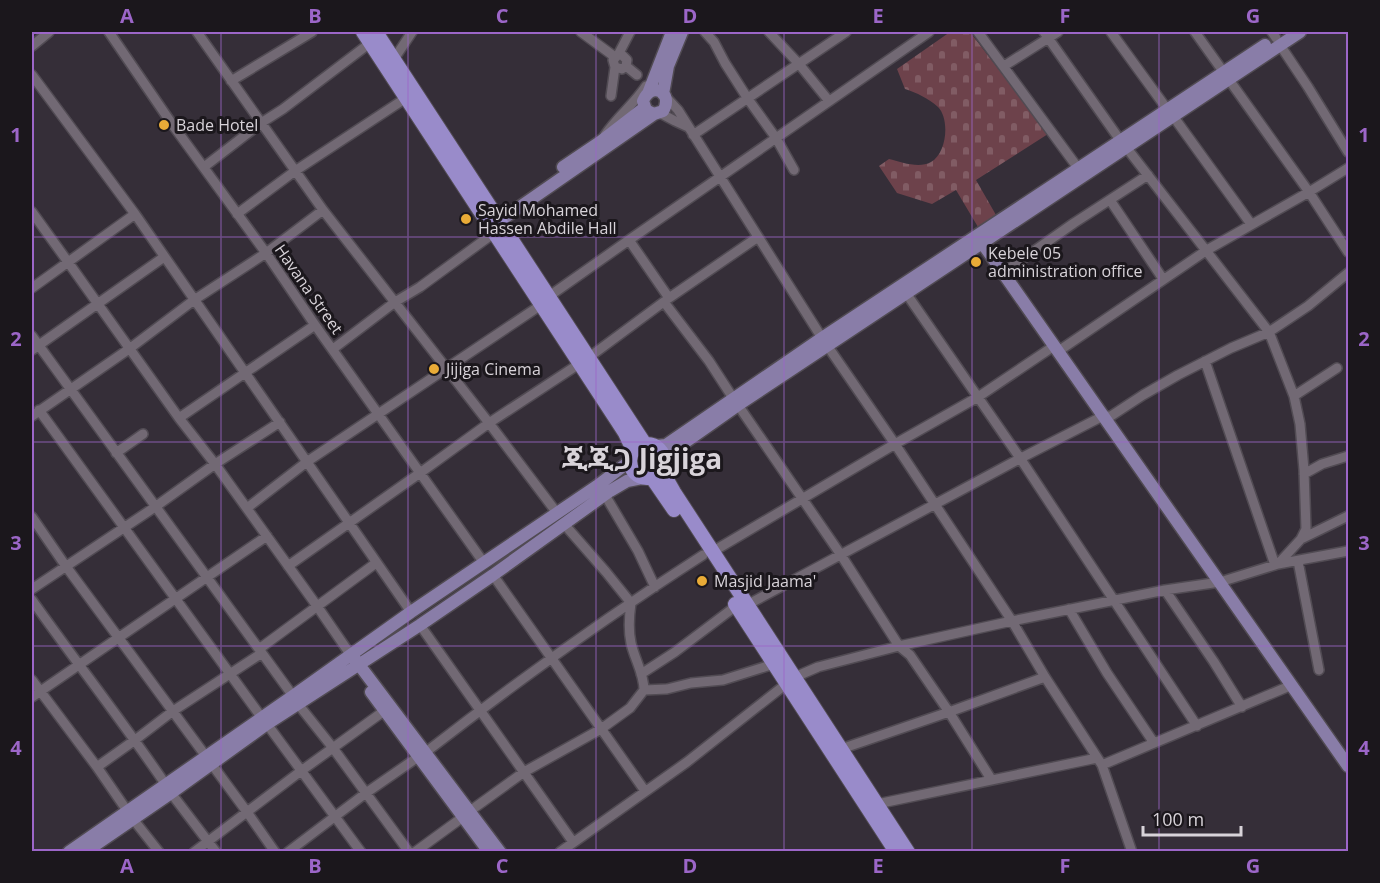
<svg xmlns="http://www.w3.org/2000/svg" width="1380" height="883" font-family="'Open Sans','Noto Sans Ethiopic',sans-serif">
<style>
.cemetery{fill:url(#cemetery-stones)}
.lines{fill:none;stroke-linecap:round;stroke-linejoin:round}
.minor-casing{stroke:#514b53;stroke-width:12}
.major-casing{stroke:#514b53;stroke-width:15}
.highway-casing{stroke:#514b53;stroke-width:16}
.minor{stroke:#726974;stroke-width:9}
.major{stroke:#897da8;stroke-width:12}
.highway{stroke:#998bca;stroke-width:14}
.grid{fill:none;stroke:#9c66c8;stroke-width:1.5;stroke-opacity:0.55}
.poi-dot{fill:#e9ab37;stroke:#1b171c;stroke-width:2}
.labels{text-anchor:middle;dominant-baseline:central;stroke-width:6;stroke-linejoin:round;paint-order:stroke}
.poi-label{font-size:16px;fill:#d8d3d9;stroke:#1b171c;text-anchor:start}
.street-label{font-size:16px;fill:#d8d3d9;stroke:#1b171c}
.town-label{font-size:28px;font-weight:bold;fill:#d8d3d9;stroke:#1b171c}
.neatline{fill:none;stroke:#9c66c8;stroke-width:2}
.grid-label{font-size:20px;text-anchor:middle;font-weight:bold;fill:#9c66c8}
</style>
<defs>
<pattern id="cemetery-stones" width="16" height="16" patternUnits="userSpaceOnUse" patternTransform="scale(1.5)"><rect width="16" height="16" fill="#6d424b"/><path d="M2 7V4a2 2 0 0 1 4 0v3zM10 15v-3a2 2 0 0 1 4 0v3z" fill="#815c64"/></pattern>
</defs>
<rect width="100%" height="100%" fill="#352e38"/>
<path class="cemetery" d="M950 32H970L1048 134 976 180 996 215 978 227 956 190 932 204 897 193 879 166 889 159C901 162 919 169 931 162 947 153 950 119 938 107 928 98 917 93 905 89L897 69Z"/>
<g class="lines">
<g class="minor-casing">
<path id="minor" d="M109 32 172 124 266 253 315 325 484 563
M197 32 323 210 489 423 557 513
M581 32 615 57
M705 32 714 42 725 63 748 99 776 138 794 170
M769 32 799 64 829 101
M978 32 1078 168
M1044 32 1120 140
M1111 32 1167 109
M1195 32 1309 192 1348 252
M1272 32 1276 38
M1280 45 1308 87 1348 152
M32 46 49 32
M618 55H622L627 60 626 66 622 69 615 67 613 60 618 55 630 32
M392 62 412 32
M626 66 637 75
M1004 66 1058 32
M32 75 135 214 411 612
M231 81 312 32
M611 96 615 67
M666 97 678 110 822 338 895 444 1012 621 1045 677 1102 765 1132 852
M660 113 675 121 688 127
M1173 116 1251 224
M605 135C617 117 634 104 646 86
M693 135 846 32
M1126 147 1269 332 1294 396 1300 424 1304 470 1306 529 1301 539 1278 564
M204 167 261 123 283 109 370 43
M1110 200 1163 279
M32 212 68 262 179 418 215 464 317 606 350 654
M237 214 295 171 406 98
M629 240 669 298
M1007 270 1074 223 1148 175
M32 288 135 214
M906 293 1020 458 1197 726
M548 297 629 240 929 32
M664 302 709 361 733 398
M32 336 293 696
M1063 348 1207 250 1309 192 1348 168
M333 349 395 302 420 287 494 233
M32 350 164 257
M588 358 669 298 758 237
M1205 361 1275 565
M1294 396 1337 368
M738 405 841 555 899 646 910 655 949 712 991 779
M39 410 262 718
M32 416 129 349 194 300 266 253 323 210
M179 418 315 325
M116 453 143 434
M1304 474 1322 464 1348 456
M605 495 638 551 655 587
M247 508 308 461 541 305
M32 517 65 565 247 812 275 852
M1301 539 1348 516
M712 552 895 444 978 397 1054 346
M1298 561 1319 670
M288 566 420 473 489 423 579 364
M493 575 645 791
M32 589 155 507 215 464 280 422
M1165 590 1214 662 1242 707
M32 600C76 662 123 722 166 785
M747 605 1023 457 1103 416H1111L1143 395 1178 375 1231 348 1269 332 1308 306 1348 273
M1069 609 1107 673 1154 743
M420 625 573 842
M259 649 376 563
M641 674 675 652 736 606
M32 680 97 767 128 812
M644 690 667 689 691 683 723 680 774 664
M32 697 267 536
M298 704 333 748 409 852
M267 724 361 852
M841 749 949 712 1045 677
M426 752C515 683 608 616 703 555
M1102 765 1292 685
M97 767 135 740 173 711 262 653
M171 793 216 852
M877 804 1097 758
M470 811 524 772 601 729 630 708 644 690C644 673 634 658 631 643 628 629 629 617 631 603L606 572 564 524
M133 819 159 852
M194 852 301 771 384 711
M288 852 366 793 418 757
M415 852 463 817
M560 852 687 762 795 677 818 667 899 646 1012 621 1165 590 1220 582 1278 564 1348 551"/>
</g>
<g class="major-casing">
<path id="major" d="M649 91 672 32
M663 94 668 66 682 32
M563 167 600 142 644 108
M491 227 654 114 663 111C674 93 652 80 643 101L646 110 654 114
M978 237 1348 766
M656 446 666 445 822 338 1265 45
M664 463 671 452 738 405 1300 32
M354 658 500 852
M371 692 489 852
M69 852 293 696 411 612 597 486 630 461
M85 852 171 793 267 724 420 625 493 575 610 491 627 481 642 478"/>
</g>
<g class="highway-casing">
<path id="highway" d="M363 32 625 433 633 450
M376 32 645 444
M630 461a17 17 0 1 1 34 0a17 17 0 1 1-34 0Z
M662 471 674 492 908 852
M652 478 674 510
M735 604 896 852"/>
</g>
<use href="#minor" class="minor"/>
<use href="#major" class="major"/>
<use href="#highway" class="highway"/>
</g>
<path class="grid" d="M221 32V852M408 32V852M596 32V852M784 32V852M972 32V852M1159 32V852M32 237H1348M32 442H1348M32 646H1348"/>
<g class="poi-dot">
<circle cx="164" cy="125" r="6"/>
<circle cx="466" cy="219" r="6"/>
<circle cx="976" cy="262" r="6"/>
<circle cx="434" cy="369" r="6"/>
<circle cx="702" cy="581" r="6"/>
</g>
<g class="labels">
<g class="poi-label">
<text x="176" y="125">Bade Hotel</text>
<text x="478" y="210">Sayid Mohamed<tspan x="478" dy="18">Hassen Abdile Hall</tspan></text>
<text x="988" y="253">Kebele 05<tspan x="988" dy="18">administration office</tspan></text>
<text x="446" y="369">Jijiga Cinema</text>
<text x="714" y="581">Masjid Jaama'</text>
</g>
<g class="street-label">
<text transform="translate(309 289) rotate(55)">Havana Street</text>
</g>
<g class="town-label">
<text x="642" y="458">ጂጂጋ Jigjiga</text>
</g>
</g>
<rect width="1380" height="883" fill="none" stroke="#1b171c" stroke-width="66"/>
<path d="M1143 826v9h98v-9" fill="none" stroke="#d8d3d9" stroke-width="3"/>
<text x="1152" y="826" font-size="18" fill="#d8d3d9" stroke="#1b171c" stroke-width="4.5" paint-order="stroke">100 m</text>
<rect x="33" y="33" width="1314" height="817" class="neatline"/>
<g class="grid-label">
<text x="127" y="23">A</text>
<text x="315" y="23">B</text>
<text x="502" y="23">C</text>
<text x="690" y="23">D</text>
<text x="878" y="23">E</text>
<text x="1065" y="23">F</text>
<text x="1253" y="23">G</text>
<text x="16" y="142">1</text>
<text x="1364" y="142">1</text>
<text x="16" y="346">2</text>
<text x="1364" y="346">2</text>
<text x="16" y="550">3</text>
<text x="1364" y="550">3</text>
<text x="16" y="755">4</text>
<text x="1364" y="755">4</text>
<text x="127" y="873">A</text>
<text x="315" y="873">B</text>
<text x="502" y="873">C</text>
<text x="690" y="873">D</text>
<text x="878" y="873">E</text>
<text x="1065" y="873">F</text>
<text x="1253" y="873">G</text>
</g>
</svg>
